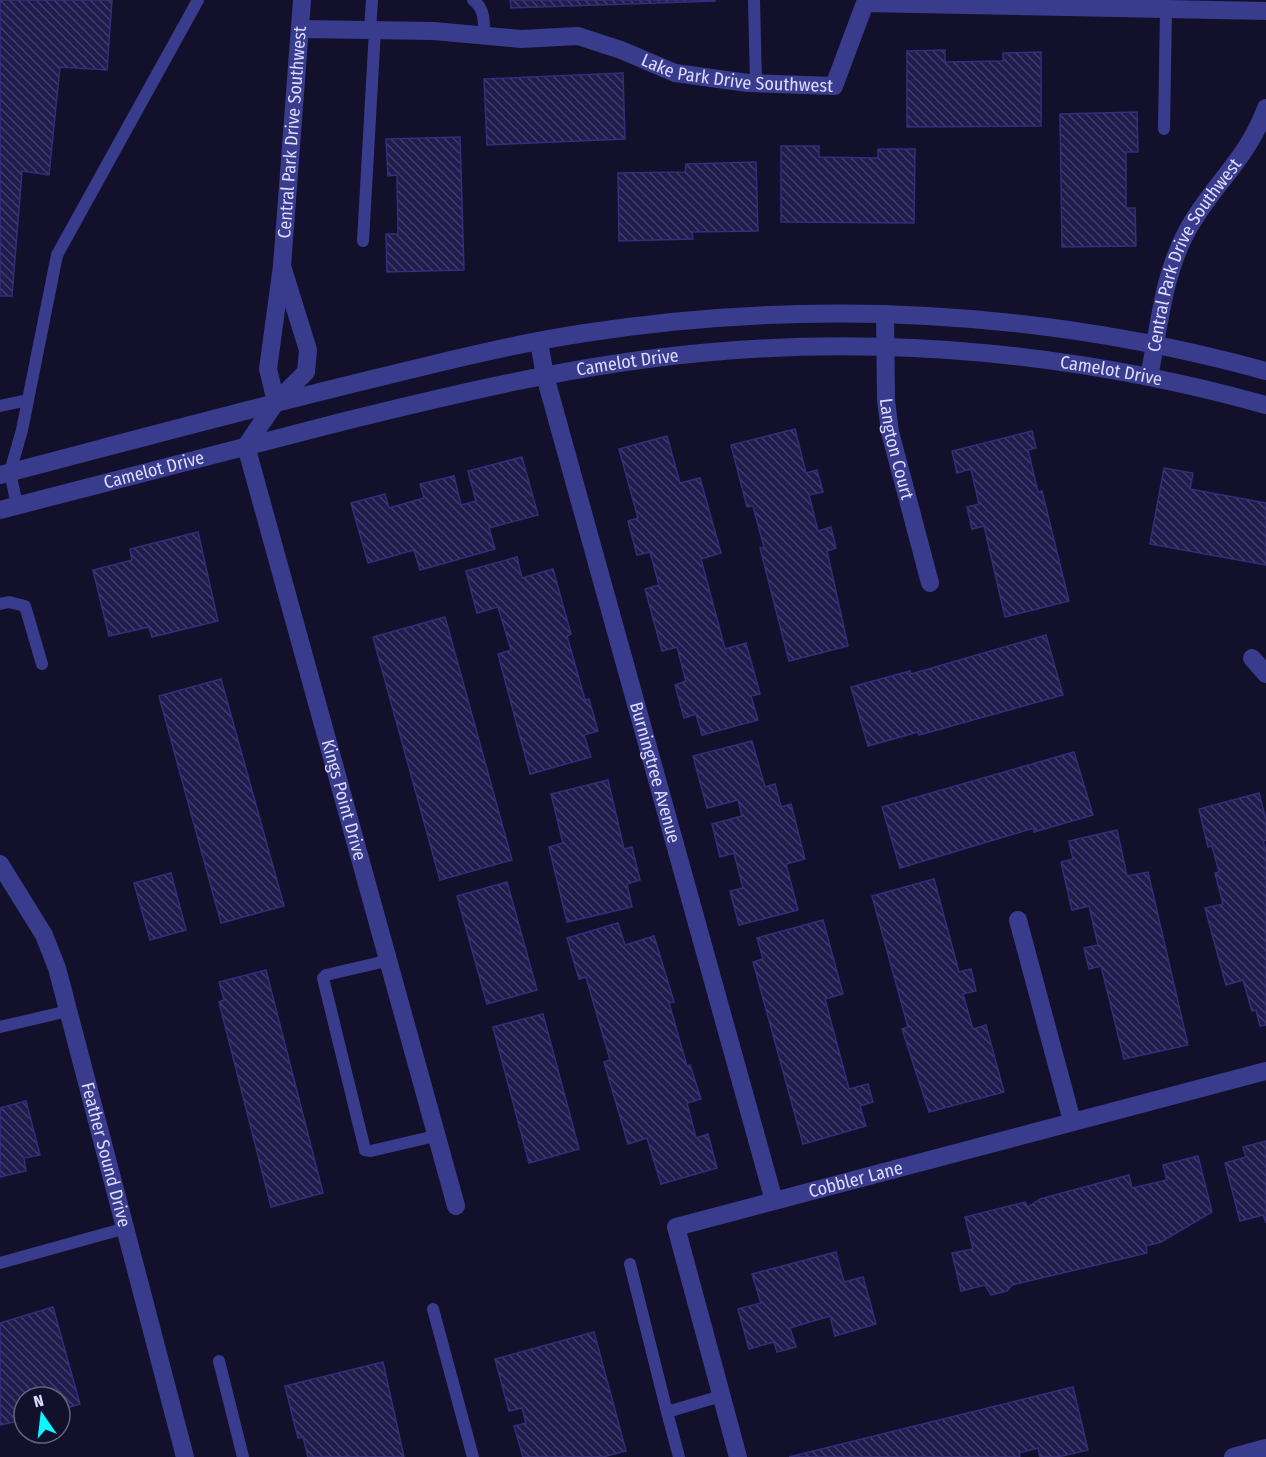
<svg xmlns="http://www.w3.org/2000/svg" width="1266" height="1457" font-family="'Fira Sans Condensed',sans-serif">
<style>
.building{fill:url(#building-back-hatch);stroke:#362c7b;stroke-width:1.5}
.lines{fill:none;stroke-linecap:round;stroke-linejoin:round}
.lane{stroke:#393c8d;stroke-width:12}
.street{stroke:#393c8d;stroke-width:18}
.labels{text-anchor:middle;dominant-baseline:central;stroke-width:6;stroke-linejoin:round;paint-order:stroke}
.street-label{font-size:18px;fill:#dddcff;stroke:#13102c}
</style>
<defs>
<pattern id="building-back-hatch" width="6" height="6" patternUnits="userSpaceOnUse" patternTransform="scale(1.5)"><rect width="6" height="6" fill="#221b4e"/><path d="M-1 5l2 2M0 0l6 6M5-1l2 2" fill="none" stroke="#423c69"/></pattern>
</defs>
<rect width="100%" height="100%" fill="#13102c"/>
<path class="building" d="M0 0H112L107 70 60 67 49 175 22 171 12 296H0Z
M510 0H715V1L511 8Z
M945 50V62L1003 61V53L1041 52V126L907 127V51Z
M623 73 625 139 487 145 484 79Z
M1137 112 1138 152H1126V208H1135L1136 246 1062 247 1060 114Z
M460 137 464 270 387 272 386 234H398L397 175 388 176 386 139Z
M781 146H819V157L878 158V149H915L914 223 781 222Z
M756 162 758 231 692 232 693 239 619 241 618 173 685 172 686 164Z
M795 429 806 473 817 470 823 492 809 495 818 531 831 527 836 548 827 551 848 646 789 661 760 548 764 547 753 506 747 507 731 445Z
M1032 431 1036 448 1028 450 1038 492 1042 491 1069 601 1005 617 984 526 972 529 967 507 979 504 971 469 957 473 952 451Z
M667 436 680 483 700 478 721 553 701 559 725 649 746 643 760 694 751 696 758 720 702 735 696 714 684 718 675 685 686 681 677 647 662 651 645 589 659 585 650 552 637 555 628 521 638 518 619 449Z
M522 457 538 515 489 528 495 549 420 570 414 550 368 563 351 503 385 494 389 508 424 498 420 484 454 476 461 505 476 501 468 471Z
M1164 468 1193 473 1190 489 1266 503V565L1150 544Z
M198 532 218 621 152 637 149 627 109 636 93 570 132 560 130 549Z
M517 557 522 578 553 569 571 634 567 636 585 700 589 699 598 731 584 735 591 757 530 774 498 654 511 650 498 607 477 613 466 571Z
M445 617 512 860 440 880 373 637Z
M1046 635 1063 695 919 735 918 732 868 746 851 687 910 671 911 674Z
M221 679 284 906 221 923 159 696Z
M752 741 765 787 775 784 781 807 791 804 805 859 786 864 798 910 739 925 730 891 743 888 734 853 720 857 712 824 742 816 738 800 707 808 693 756Z
M1074 752 1093 815 1034 832V828L900 868 882 807Z
M608 780 624 849 632 847 640 880 627 884 632 907 567 922 549 847 563 843 551 794Z
M1259 793 1266 820V840L1263 841 1266 851V1025L1260 1026 1256 1010 1252 1011 1243 980 1226 985 1205 908 1223 904 1215 873 1219 872 1212 846 1208 847 1199 809Z
M1117 830 1127 876 1148 872 1188 1045 1124 1059 1101 966 1089 969 1084 948 1098 945 1089 906 1072 910 1061 862 1073 859 1069 841Z
M171 873 186 930 150 940 134 883Z
M934 879 959 972 971 969 976 991 963 994 973 1029 986 1025 1004 1092 929 1112 902 1029 908 1027 872 896Z
M507 882 537 990 487 1004 457 896Z
M823 920 843 994 825 999 849 1089 868 1084 873 1102 860 1106 866 1126 803 1144 753 962 763 959 757 938Z
M618 923 625 945 654 936 674 1002 669 1003 687 1066 690 1065 701 1099 687 1103 696 1138 708 1134 717 1168 661 1184 647 1138 628 1144 604 1062 610 1060 586 977 579 979 567 938Z
M266 970 323 1193 271 1207 219 1002 224 1000 219 982Z
M543 1014 579 1149 529 1163 493 1027Z
M26 1101 40 1155 24 1158 26 1171 0 1177V1108Z
M1266 1141V1223L1263 1215 1240 1221 1225 1163 1246 1157 1243 1147Z
M1198 1156 1212 1212 1161 1242 1146 1246 1147 1253 1012 1285 1007 1291 991 1295 985 1285 961 1291 952 1253 973 1249 965 1217 1025 1202 1028 1207 1040 1199 1129 1175 1132 1188 1167 1180 1163 1165Z
M836 1252 844 1282 863 1277 876 1324 835 1336 830 1316 790 1328 796 1347 777 1352 774 1342 749 1349 738 1309 761 1303 752 1274Z
M53 1307 80 1404 60 1410V1397H24V1420L0 1425V1323Z
M594 1332 626 1451 603 1457H523L514 1426 526 1423 522 1408 509 1411 495 1359Z
M383 1362 404 1457H308L303 1437 298 1438 285 1386Z
M1073 1387 1088 1450 1058 1457H1040L1038 1448 1019 1453 1020 1457H789Z"/>
<g class="lines">
<path class="lane" d="M473 0C485 9 484 21 484 35
M754 0 756 83
M370 30 372 0
M1164 129 1166 9
M363 241 375 30
M0 406 28 400
M17 505 10 472 22 430 57 255 198 0
M0 604 9 602 25 606 42 664
M386 961 326 975 323 978 365 1150 371 1151 435 1136
M0 1027 68 1011
M0 1263 126 1228
M630 1264 667 1412 721 1396
M433 1309 473 1457
M219 1361 243 1457
M667 1412 679 1457"/>
<g class="street">
<path id="s1" d="M300 29 434 31 521 39 578 36 621 50 675 73 748 83 834 86 865 3 1266 11"/>
<path id="s2" d="M282 266 308 350 306 372 276 402 246 446 456 1206"/>
<path id="s3" d="M885 314 886 400 890 432 930 583"/>
<path id="s4" d="M539 342 545 376 774 1201"/>
<path id="s5" d="M1149 377C1159 328 1163 275 1187 231 1212 185 1247 160 1266 108"/>
<path id="s6" d="M276 402 268 369 282 266 302 0"/>
<path d="M0 475C130 441 259 406 389 375 454 359 519 343 585 333 812 298 1045 310 1266 371"/>
<path id="s7" d="M0 510C115 480 230 450 345 421 462 392 581 364 701 353 890 335 1083 354 1266 405"/>
<path d="M1252 658 1266 674"/>
<path id="s8" d="M0 864 44 935 57 968 185 1457"/>
<path d="M1018 920 1072 1121"/>
<path id="s9" d="M738 1457 676 1227 1266 1071"/>
<path d="M1233 1457 1266 1448"/>
</g>
</g>
<g class="labels">
<g class="street-label">
<text stroke="none"><textPath href="#s1" startOffset="444">Lake Park Drive Southwest</textPath></text>
<text stroke="none"><textPath href="#s6" startOffset="272">Central Park Drive Southwest</textPath></text>
<text stroke="none"><textPath href="#s5" startOffset="132">Central Park Drive Southwest</textPath></text>
<text stroke="none"><textPath href="#s7" startOffset="645">Camelot Drive</textPath></text>
<text stroke="none"><textPath href="#s7" startOffset="1131">Camelot Drive</textPath></text>
<text stroke="none"><textPath href="#s3" startOffset="136">Langton Court</textPath></text>
<text stroke="none"><textPath href="#s7" startOffset="159">Camelot Drive</textPath></text>
<text stroke="none"><textPath href="#s4" startOffset="446">Burningtree Avenue</textPath></text>
<text stroke="none"><textPath href="#s2" startOffset="573">Kings Point Drive</textPath></text>
<text stroke="none"><textPath href="#s8" startOffset="312">Feather Sound Drive</textPath></text>
<text stroke="none"><textPath href="#s9" startOffset="424">Cobbler Lane</textPath></text>
</g>
</g>
<g transform="translate(42 1415) rotate(346)"><circle r="28" fill="#13102c" stroke="#646280" stroke-width="1.5"/>
<path d="M0-4.5L10 22L0 15L-10 22Z" fill="#08f9ff"/>
<text y="-9" font-size="16" font-weight="bold" text-anchor="middle" fill="#dddcff">N</text>
</g>
</svg>
